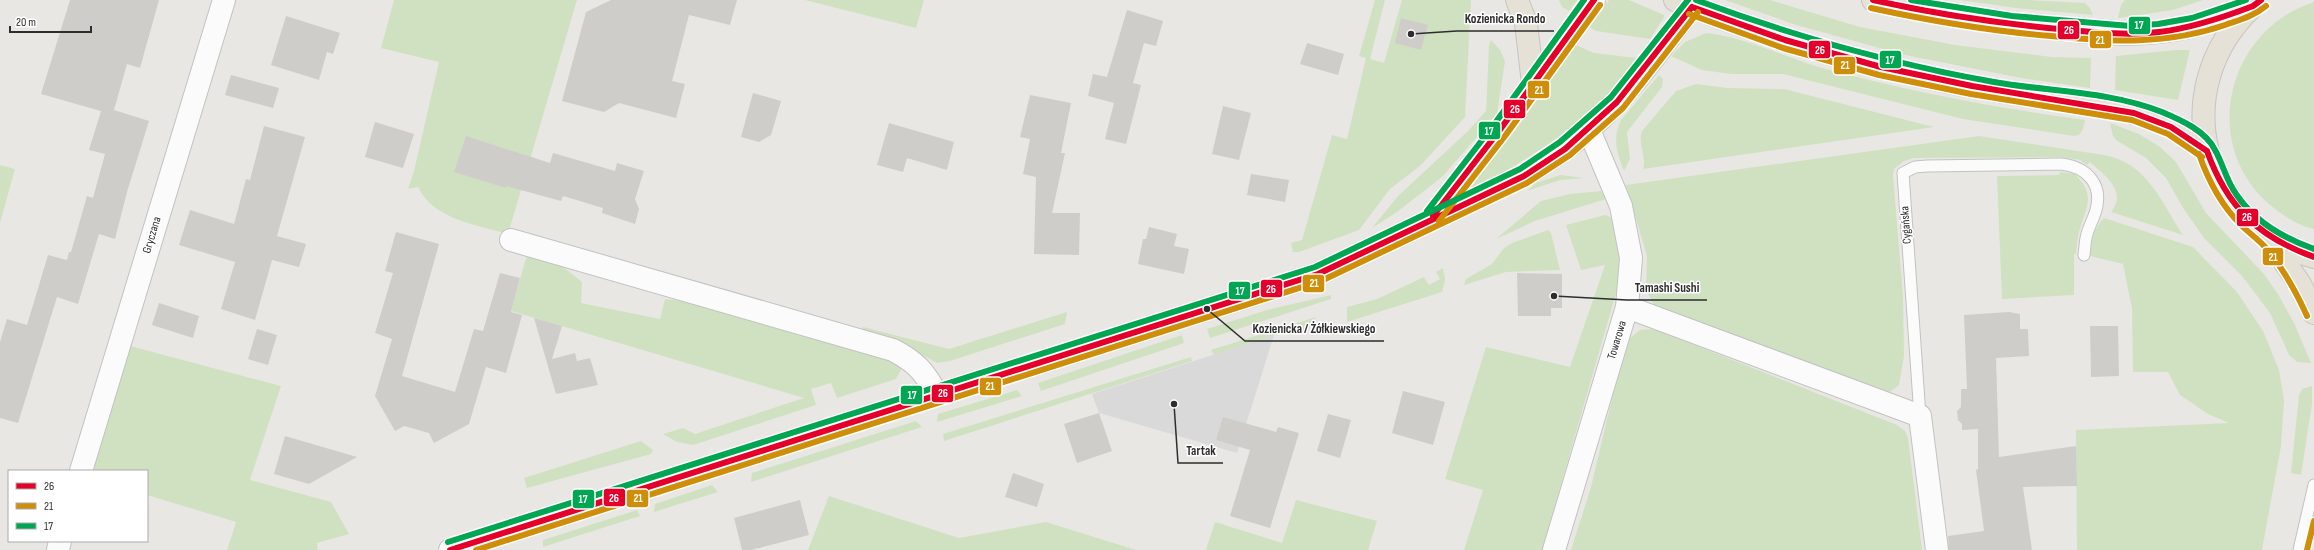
<svg xmlns="http://www.w3.org/2000/svg" width="2314" height="550" font-family="'Sofia Sans Condensed',sans-serif">
<style>
.industrial{fill:#dad9da}
.green{fill:#d0e1c1}
.building{fill:#cfcdca}
.lines{fill:none;stroke-linecap:round;stroke-linejoin:round}
.service-casing{stroke:#c2c2c2;stroke-width:13}
.minor-casing{stroke:#c2c2c2;stroke-width:24}
.secondary-casing{stroke:#c2c2c2;stroke-width:24}
.primary-casing{stroke:#c5c4c3;stroke-width:24}
.service{stroke:#fcfbfb;stroke-width:11}
.minor{stroke:#fcfbfb;stroke-width:22}
.secondary{stroke:#fcfbfb;stroke-width:22}
.primary{stroke:#e6e1d7;stroke-width:22}
.bus-1-casing{stroke:#fff;stroke-width:9}
.bus-2-casing{stroke:#fff;stroke-width:9}
.bus-3-casing{stroke:#fff;stroke-width:9}
.bus-1{stroke:#e4002b;stroke-width:6}
.bus-2{stroke:#cf8e09;stroke-width:6}
.bus-3{stroke:#00a651;stroke-width:6}
.labels{text-anchor:middle;dominant-baseline:central;stroke-width:3;stroke-linejoin:round;paint-order:stroke}
.street-label{font-size:12px;fill:#2d2d2d;stroke:#fff}
.leader{fill:none;stroke:#2d2d2d;stroke-width:1.5}
.callout-dot{fill:#2d2d2d;stroke:#fff;stroke-width:1.5}
.callout-label{font-size:13px;text-anchor:middle;font-weight:bold;fill:#2d2d2d;stroke:#fff;stroke-width:3;stroke-linejoin:round;paint-order:stroke}
.line-badge{stroke:#fff;stroke-width:1.5}
.badge-label{font-size:11px;text-anchor:middle;font-weight:bold;fill:#fff}
</style>
<rect width="100%" height="100%" fill="#e9e7e4"/>
<path class="industrial" d="M1274 335 1237 453 1099 413 1092 394Z"/>
<path class="green" d="M394 0H577L508 234C476 225 433 219 418 187L408 189 414 171 439 62 381 48Z
M805 0H924L916 28Z
M1375 0H1385L1370 59 1384 63 1402 0H1471L1465 117 1420 166 1390 189 1359 230 1299 252H1293L1291 243 1302 240 1332 135 1347 139 1366 58 1359 56Z
M1559 0H1577L1569 11 1562 7Z
M1609 0H1629L1664 15V17L1650 39 1596 31 1589 27Z
M1725 0H1770L1860 27 1955 45 2052 57 2091 58 2090 88 2021 78 1905 55 1796 25Z
M1960 0H2028L2085 3 2090 8 2093 15 2016 8Z
M2125 0H2203L2173 10 2118 18 2121 5Z
M2314 2V229C2298 226 2282 215 2269 204 2199 143 2227 30 2314 2Z
M1706 33C1742 36 1790 59 1826 69 1911 92 1997 108 2085 120L2083 129 2079 135 2074 136 1963 119 1783 74H1731L1702 70 1671 56 1685 42Z
M1491 40 1500 50 1505 61 1497 114 1442 177 1397 212 1372 228 1398 196 1468 131 1486 111 1489 45Z
M1576 45 1594 53 1637 58C1622 77 1606 98 1588 113 1543 153 1490 180 1439 209L1483 167 1514 132Z
M2176 50H2190L2178 100 2115 90 2116 56Z
M1659 75 1663 79 1662 87 1627 132 1630 159 1624 171C1617 153 1612 139 1621 120Z
M1696 84 1727 88 1784 89 1934 127 1643 169C1647 156 1637 144 1642 131L1676 91Z
M2110 123 2139 134 2160 147 2176 162 2206 213 2264 274 2278 294 2295 325 2311 363 2297 362 2289 355 2270 313 2242 276 2204 238 2183 208 2166 178 2146 158 2116 140 2113 136Z
M1979 136 2104 155C2148 163 2161 202 2183 235L2111 212C2128 191 2104 175 2090 162L2087 165 2080 160 2061 157 1914 158 1904 161 1894 169 1893 175 1903 296 1904 356 1899 385 1890 392 1663 312 1654 305 1646 290 1647 256 1626 185Z
M0 165 15 169 0 223Z
M2060 172 2075 174C2097 197 2086 206 2079 232 2077 239 2077 247 2076 254H2074V295L2002 299 1997 176 2059 175Z
M1560 175 1584 178 1560 180 1527 191 1536 183Z
M1601 191 1606 199 1535 221 1496 239 1541 201 1570 194Z
M1605 215C1628 220 1620 266 1619 283L1542 550H1464L1483 490 1445 479 1486 347 1570 367 1605 265 1581 270 1566 225Z
M2104 218 2193 247 2237 292 2263 331 2279 370 2284 400 2281 446 2262 550H2077L2076 430 2229 423 2208 414 2180 395 2168 372H2133L2132 309 2123 264 2090 256C2091 242 2093 229 2104 218Z
M1548 230 1551 233 1560 270 1506 272 1464 285 1466 279 1492 264 1504 248 1512 243Z
M527 255 562 266 582 282 581 303 660 319 665 299 691 302 900 360 902 368 896 379 837 398 831 383 811 389 816 405 693 445 677 442 663 434 683 428 695 434 804 398 511 311Z
M1443 268 1445 280 1442 292 1347 322V307L1377 299 1424 277 1429 285 1440 279 1436 272Z
M1331 295V299L1210 338 1207 329 1267 310Z
M1067 312 1065 324 950 361 937 363 910 348 862 330 863 327 949 349Z
M1316 317 1309 329 1274 335 1214 355 1211 350Z
M1650 329 1659 331 1897 425 1905 431 1908 438 1922 550H1571L1591 487 1615 386 1630 338 1640 330Z
M1182 335 1184 343 1041 391 1038 383Z
M130 346 281 386 250 480 331 502 349 534 317 543 318 550H227L236 522 147 495V471H90Z
M1191 357 1192 361 944 441 943 434Z
M2312 386V404L2301 475 2291 473 2299 395 2302 389Z
M1017 390 1022 396 937 422 938 414Z
M916 421 922 427 751 482 752 473Z
M641 441 653 450 651 454 527 488 524 478Z
M712 485 718 492 654 512 655 504Z
M829 496 959 538 1046 522 1136 550H808Z
M1296 500 1377 521 1368 550H1206L1215 522 1282 543Z
M637 510 640 516 543 547V540Z"/>
<path class="building" d="M70 0H159L140 68 127 64 114 110 149 121 127 192 115 239 99 234 78 304 57 297 18 423 0 418V342L7 319 27 325 48 255 67 260 69 252H71L87 196 93 198 105 154 89 150 101 111 41 94Z
M611 0H737L730 25 689 15 672 81 685 84 676 118 619 103 604 112 562 101 586 12Z
M1127 10 1163 21 1156 46 1144 43 1133 83 1141 85 1126 144 1105 139 1114 103 1088 96 1093 74 1107 77Z
M286 16 340 33 333 54 327 52 319 80 271 65Z
M1401 18 1428 25 1421 50 1395 43Z
M1307 43 1344 54 1338 75 1300 64Z
M231 75 279 88 273 108 225 95Z
M753 93 781 101 771 135 759 142 741 137Z
M1030 95 1071 103 1061 153H1065L1052 213H1080L1079 255 1034 254 1036 177 1023 174 1030 139 1020 137Z
M1223 106 1251 113 1239 160 1212 154Z
M375 122 414 134 403 168 365 157Z
M889 123 954 142 947 170 907 158 903 172 877 165Z
M264 126 305 137 277 236 306 244 299 267 272 260 255 320 221 309 235 262 179 245 190 210 234 224 246 179 250 180Z
M466 136 550 163 553 153 615 171 617 163 644 171 635 199 639 209 635 224 602 213 603 208 563 196 561 201 506 186V188L454 172Z
M1251 174 1289 180 1285 202 1247 195Z
M1149 227 1177 234 1174 246 1189 249 1184 274 1138 264 1143 239H1146Z
M396 232 439 244 402 376 455 392 474 329 483 331 500 273 520 278 511 312 522 315 506 373 486 367 469 424 434 443 429 433 404 426 395 431 375 396 392 339 375 333 393 273 385 271Z
M1517 273 1562 274V308H1551V316H1518Z
M159 303 199 316 193 338 152 325Z
M2009 312 2020 314V329H2028L2029 356 1996 358 1999 457 2076 446 2077 486 2023 487 2032 550H1949L1948 536 1984 531 1976 470 1978 469V429L1962 430V424L1958 420 1957 411 1961 407V389H1967L1964 315Z
M534 318 562 326 552 359 575 353 577 361 590 358 598 385 556 394Z
M2090 326H2118L2119 376 2091 377Z
M257 329 277 335 268 365 248 359Z
M1403 391 1445 402 1433 445 1392 433Z
M1099 413 1112 451 1077 463 1064 424Z
M1328 414 1351 420 1340 458 1317 451Z
M1223 417 1276 432 1278 427 1299 433 1270 528 1230 516 1250 450 1216 440Z
M285 436 357 457 309 484 274 474Z
M1013 473 1044 484 1037 507 1005 497Z
M800 500 809 535 751 550H742L734 518Z"/>
<g class="lines">
<g class="service-casing">
<path id="service" d="M1920 416 1903 173 1915 167 1927 166 2061 164C2087 167 2103 184 2096 210 2094 218 2089 226 2087 234 2085 240 2085 248 2084 255
M2299 550 2314 485"/>
</g>
<g class="minor-casing">
<path id="minor" d="M511 240 893 350C916 362 925 372 937 395
M1627 307 1920 416 1937 550
M81 471 224 0
M58 550 60 541
M1554 550 1627 307 1631 258 1621 206 1589 130"/>
</g>
<g class="secondary-casing">
<path id="secondary" d="M1433 217 1499 131 1594 0
M450 550 1318 274 1524 176C1546 162 1569 148 1588 130 1628 96 1660 49 1692 7"/>
</g>
<g class="primary-casing">
<path id="primary" d="M1517 0 1526 23 1533 84
M1675 0C1761 36 1852 61 1943 81 1981 89 2020 94 2059 100 2116 108 2162 111 2207 151
M1873 0C1934 14 1995 24 2058 29 2096 33 2135 37 2173 30 2201 26 2227 16 2253 6
M2251 8C2166 89 2200 226 2314 257
M2268 238 2300 284 2314 313"/>
</g>
<use href="#service" class="service"/>
<use href="#minor" class="minor"/>
<use href="#secondary" class="secondary"/>
<use href="#primary" class="primary"/>
<g class="bus-1-casing">
<path id="bus-1" d="M1873 0C1935 14 1996 23 2059 29 2092 32 2126 36 2159 32 2192 28 2222 18 2253 6L2261 0
M1692 7 1785 40 1881 67 1972 86 2134 113 2171 127 2207 151
M2207 151C2227 207 2258 237 2314 257
M1433 216 1499 131 1594 0
M450 550 1318 274 1524 176 1565 149 1617 102 1692 7"/>
</g>
<g class="bus-2-casing">
<path id="bus-2" d="M1871 8C1931 21 1990 31 2051 36 2111 42 2167 45 2225 25 2239 20 2254 16 2266 6
M1689 14 1783 48 1879 75 1971 94 2132 120 2168 134 2202 157
M2199 154C2208 180 2221 205 2241 225 2249 233 2258 239 2266 248 2283 268 2296 292 2307 316
M1439 221 1505 136 1600 5
M476 550 1321 281 1527 183 1570 155 1623 108 1698 12
M2307 550 2314 521"/>
</g>
<g class="bus-3-casing">
<path id="bus-3" d="M1696 0C1793 36 1893 64 1994 82 2050 92 2109 91 2162 112 2181 120 2206 131 2215 150 2223 164 2226 180 2236 194 2254 221 2283 238 2314 249
M1911 0 2012 16 2130 26 2158 24 2192 18 2246 0
M1427 211 1493 126 1584 0
M448 542 1315 267 1520 169 1560 142 1611 97 1688 0"/>
</g>
<use href="#bus-1" class="bus-1"/>
<use href="#bus-2" class="bus-2"/>
<use href="#bus-3" class="bus-3"/>
</g>
<g class="labels">
<g class="street-label">
<text transform="translate(1906 225) rotate(-94)">Cygańska</text>
<text transform="translate(152 235) rotate(-73)">Gryczana</text>
<text transform="translate(1617 340) rotate(-73)">Towarowa</text>
</g>
</g>
<path class="leader" d="M1411 34L1457 31H1554M1554 296L1627 300H1707M1207 309L1245 341H1384M1174 404L1178 463H1223"/>
<g class="callout-dot">
<circle cx="1411" cy="34" r="4"/>
<circle cx="1554" cy="296" r="4"/>
<circle cx="1207" cy="309" r="4"/>
<circle cx="1174" cy="404" r="4"/>
</g>
<g class="callout-label">
<text x="1505" y="23">Kozienicka Rondo</text>
<text x="1667" y="292">Tamashi Sushi</text>
<text x="1314" y="333">Kozienicka / Żółkiewskiego</text>
<text x="1201" y="455">Tartak</text>
</g>
<g class="line-badge">
<rect x="2128" y="16" width="23" height="19" rx="4" fill="#00a651"/>
<rect x="2057" y="20" width="23" height="20" rx="4" fill="#e4002b"/>
<rect x="2089" y="30" width="23" height="19" rx="4" fill="#cf8e09"/>
<rect x="1808" y="40" width="23" height="19" rx="4" fill="#e4002b"/>
<rect x="1879" y="50" width="23" height="19" rx="4" fill="#00a651"/>
<rect x="1833" y="56" width="23" height="19" rx="4" fill="#cf8e09"/>
<rect x="1527" y="80" width="23" height="19" rx="4" fill="#cf8e09"/>
<rect x="1503" y="99" width="23" height="20" rx="4" fill="#e4002b"/>
<rect x="1478" y="121" width="23" height="19" rx="4" fill="#00a651"/>
<rect x="2236" y="208" width="23" height="19" rx="4" fill="#e4002b"/>
<rect x="2262" y="247" width="22" height="19" rx="4" fill="#cf8e09"/>
<rect x="1302" y="274" width="23" height="19" rx="4" fill="#cf8e09"/>
<rect x="1260" y="279" width="23" height="19" rx="4" fill="#e4002b"/>
<rect x="1228" y="281" width="23" height="19" rx="4" fill="#00a651"/>
<rect x="979" y="377" width="23" height="19" rx="4" fill="#cf8e09"/>
<rect x="931" y="384" width="23" height="19" rx="4" fill="#e4002b"/>
<rect x="900" y="385" width="23" height="20" rx="4" fill="#00a651"/>
<rect x="603" y="488" width="23" height="19" rx="4" fill="#e4002b"/>
<rect x="626" y="489" width="23" height="19" rx="4" fill="#cf8e09"/>
<rect x="572" y="489" width="23" height="20" rx="4" fill="#00a651"/>
</g>
<g class="badge-label">
<text x="2139" y="29">17</text>
<text x="2069" y="34">26</text>
<text x="2100" y="44">21</text>
<text x="1820" y="54">26</text>
<text x="1890" y="64">17</text>
<text x="1845" y="69">21</text>
<text x="1539" y="94">21</text>
<text x="1515" y="113">26</text>
<text x="1489" y="135">17</text>
<text x="2247" y="221">26</text>
<text x="2273" y="261">21</text>
<text x="1314" y="287">21</text>
<text x="1271" y="293">26</text>
<text x="1240" y="295">17</text>
<text x="990" y="390">21</text>
<text x="943" y="397">26</text>
<text x="912" y="399">17</text>
<text x="614" y="502">26</text>
<text x="638" y="502">21</text>
<text x="583" y="503">17</text>
</g>
<rect x="8" y="470" width="140" height="72" fill="#ffffff" stroke="#ababab"/>
<rect x="16" y="483" width="20" height="6" fill="#e4002b" stroke="#ababab"/>
<text x="44" y="490" font-size="12" fill="#2d2d2d">26</text>
<rect x="16" y="503" width="20" height="6" fill="#cf8e09" stroke="#ababab"/>
<text x="44" y="510" font-size="12" fill="#2d2d2d">21</text>
<rect x="16" y="523" width="20" height="6" fill="#00a651" stroke="#ababab"/>
<text x="44" y="530" font-size="12" fill="#2d2d2d">17</text>
<path d="M10 26v6h81v-6" fill="none" stroke="#2d2d2d" stroke-width="2"/>
<text x="16" y="26" font-size="12" fill="#2d2d2d" stroke="#ffffff" stroke-width="3" paint-order="stroke">20 m</text>
</svg>
